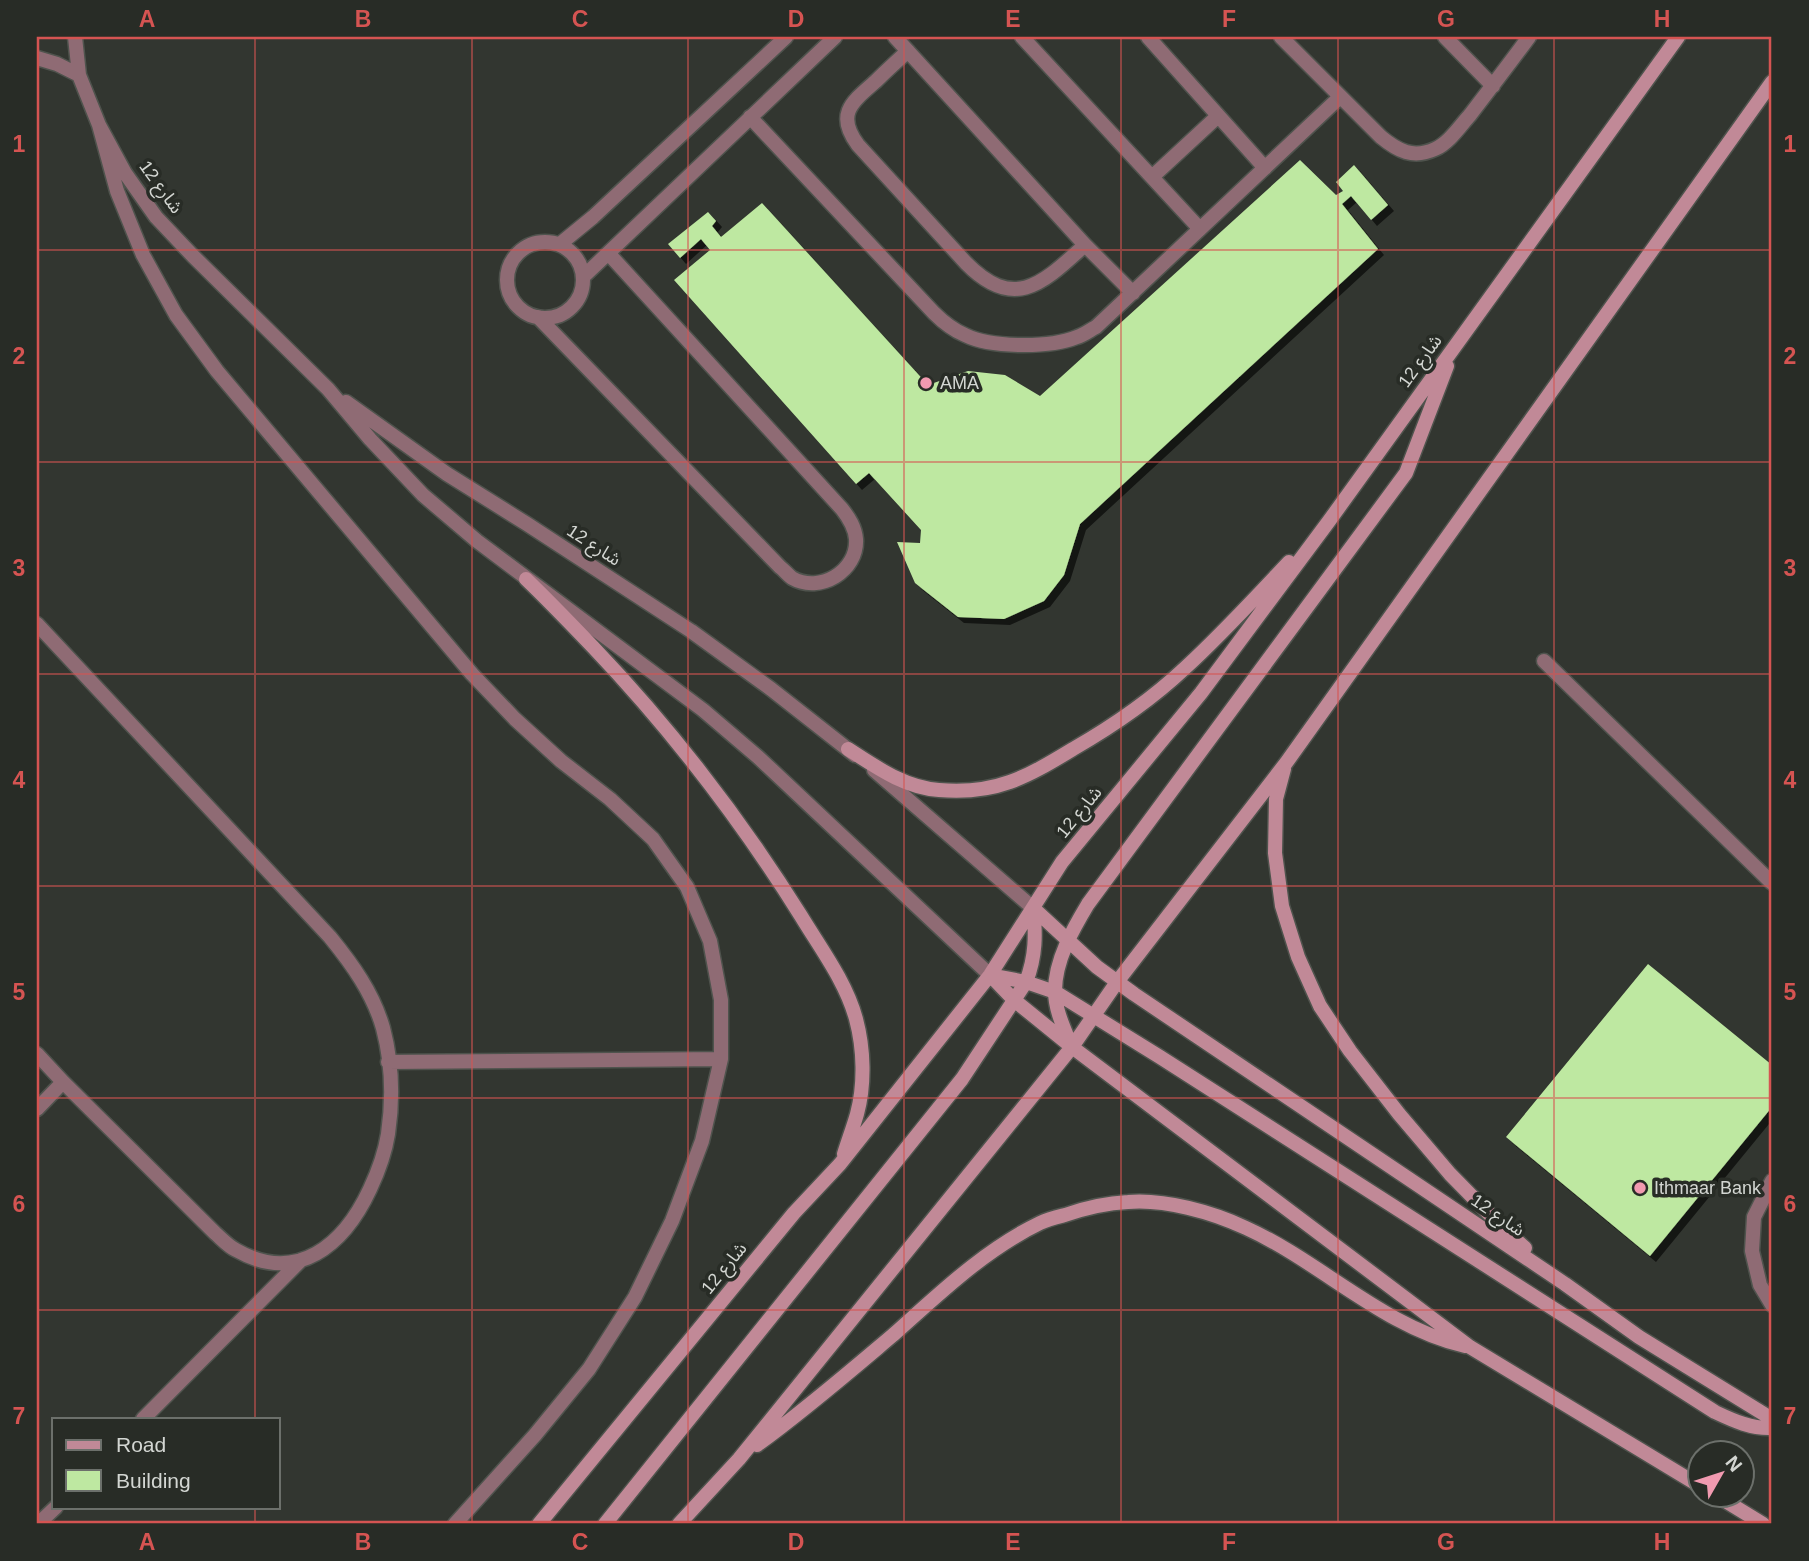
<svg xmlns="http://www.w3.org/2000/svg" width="1809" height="1561" font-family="Helvetica,'Noto Sans Arabic',sans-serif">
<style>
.building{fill:#bee8a1;filter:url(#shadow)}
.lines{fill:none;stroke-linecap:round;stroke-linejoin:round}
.lane-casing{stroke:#4f534d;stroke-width:17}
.street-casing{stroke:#4f534d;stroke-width:17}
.secondary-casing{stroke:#4f534d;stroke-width:17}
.lane{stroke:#8f6b74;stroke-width:14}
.street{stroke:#8f6b74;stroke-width:14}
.secondary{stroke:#c18997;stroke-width:14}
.grid{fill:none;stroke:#d55452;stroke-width:2;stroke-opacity:0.55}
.poi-dot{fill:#f19ab0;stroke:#282c26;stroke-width:2.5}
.labels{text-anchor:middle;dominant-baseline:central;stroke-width:7;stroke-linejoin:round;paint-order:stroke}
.street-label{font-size:18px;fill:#d3d6d2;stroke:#282c26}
.poi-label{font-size:18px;fill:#d3d6d2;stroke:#282c26;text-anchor:start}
.neatline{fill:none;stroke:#d55452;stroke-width:2.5}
.grid-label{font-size:23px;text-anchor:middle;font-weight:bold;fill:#d55452}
</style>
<defs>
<filter id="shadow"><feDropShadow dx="6" dy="6" stdDeviation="0" flood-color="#0009"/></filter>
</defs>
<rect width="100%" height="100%" fill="#323630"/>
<path class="building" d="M1300 160 1336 195 1343 191 1336 182 1354 165 1388 205 1371 220 1351 196 1342 204 1378 249 1080 524 1064 575 1044 601 1004 619 958 617 915 583 897 542 920 543 921 530 869 473 856 484 674 280 710 250 701 239 680 258 668 244 708 212 716 221 712 226 721 237 762 203 928 385 968 371 1005 375 1040 396Z
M1648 964 1772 1065V1107L1650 1256 1506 1137Z"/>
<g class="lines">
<g class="lane-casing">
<path id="lane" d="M895 37 1085 245 1133 293
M1022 37 1200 229
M1148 37 1265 168
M1281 37 1381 137C1398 151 1413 159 1435 149 1449 143 1460 126 1470 115 1490 89 1510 63 1529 37
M1445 37 1493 86
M908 51C897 61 886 71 876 81 852 102 835 114 858 145L966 263C1015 313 1044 282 1085 245
M750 117 934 313C943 322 953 330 965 335 991 348 1050 348 1077 337 1084 335 1090 330 1096 327L1340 97
M1152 177 1218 116
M507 280a38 38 0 1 1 76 0a38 38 0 1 1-76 0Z
M560 244 593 217 786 37
M583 277 835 37
M538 317 780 567C784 570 788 575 792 578 820 594 858 571 856 539 855 527 849 518 842 509L609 254
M1544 661 1772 883
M1772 1181 1754 1217 1752 1251 1760 1285 1772 1305"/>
</g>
<g class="street-casing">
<path id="street" d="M75 37 79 75 99 125 125 173 156 217 193 256 328 389 370 439 423 495 477 541 703 710 758 757 990 975
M37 58 57 64 79 75
M99 125 117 191 143 255 176 315 217 371 472 674 515 719 561 761 610 799 653 839 687 887 710 941 721 1000V1059L702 1141 672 1221 635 1297 589 1369 535 1435 455 1524
M346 402 447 474 527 524 691 631 771 689 855 755
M37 624 330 937C352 964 373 993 383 1028 392 1062 393 1100 388 1134 385 1153 378 1172 370 1189 344 1245 297 1285 236 1250 228 1246 222 1239 215 1233L63 1082 37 1054
M874 770 1033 908
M388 1062 721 1059
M37 1109 63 1082
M143 1419 301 1260
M38 1524 56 1507"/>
</g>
<g class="secondary-casing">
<path id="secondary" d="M526 579C549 601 571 624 593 647 671 729 741 820 801 916 821 949 846 982 856 1019 864 1049 865 1084 857 1114 853 1128 848 1141 844 1154
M848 749C876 767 905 788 939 790 996 795 1027 777 1073 749 1113 726 1151 700 1185 668 1221 635 1255 598 1289 562
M1284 769 1276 799 1275 853 1282 906 1298 957 1320 1006 1350 1051 1399 1114 1450 1174 1506 1231 1525 1248
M1033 908 1097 967 1134 994 1565 1284 1639 1337 1772 1419
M990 975 1026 982 1055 992 1160 1057 1715 1412C1734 1421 1752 1429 1772 1428
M990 975 1014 1000 1072 1047 1470 1347 1700 1486
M1070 1043C1063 1026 1055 1009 1055 991 1055 960 1073 929 1088 904L1406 473 1447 366
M757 1445C804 1411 848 1373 893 1335 939 1294 984 1250 1040 1223 1048 1219 1057 1217 1065 1215 1085 1208 1107 1203 1128 1202 1165 1199 1212 1212 1246 1228 1321 1262 1383 1327 1465 1346
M1714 1494 1763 1524
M539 1524 794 1213 840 1164 990 975 1062 862 1201 693 1329 521 1678 37
M605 1524 962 1079 1026 982C1036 956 1036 934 1033 908
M679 1524 739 1459 1072 1047 1117 982 1286 763 1772 82"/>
</g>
<use href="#lane" class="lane"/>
<use href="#street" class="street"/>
<use href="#secondary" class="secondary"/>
</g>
<path class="grid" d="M255 37V1419M472 37V1524M688 37V1524M904 37V1524M1121 37V1524M1338 37V1524M1554 37V1524M37 250H1772M37 462H1772M37 674H1772M37 886H1772M37 1098H1772M37 1310H1772M255 1507V1524"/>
<g class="poi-dot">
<circle cx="926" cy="383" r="7"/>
<circle cx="1640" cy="1188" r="7"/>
</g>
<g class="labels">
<g class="street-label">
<text transform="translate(161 187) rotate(54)">شارع 12</text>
<text transform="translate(1420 361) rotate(-54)">شارع 12</text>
<text transform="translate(594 545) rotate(33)">شارع 12</text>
<text transform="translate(1079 812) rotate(-51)">شارع 12</text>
<text transform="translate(1498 1215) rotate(34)">شارع 12</text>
<text transform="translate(724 1268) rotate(-51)">شارع 12</text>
</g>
<g class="poi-label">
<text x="940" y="383">AMA</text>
<text x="1654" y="1188">Ithmaar Bank</text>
</g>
</g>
<rect width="1809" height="1561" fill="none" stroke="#282c26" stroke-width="77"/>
<rect x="52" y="1418" width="228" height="91" fill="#282c26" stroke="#6c706b" stroke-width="2"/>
<rect x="66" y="1440" width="35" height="10" fill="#c18997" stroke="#6c706b" stroke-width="2"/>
<text x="116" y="1452" font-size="21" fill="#d3d6d2">Road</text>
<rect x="66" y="1470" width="35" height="21" fill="#bee8a1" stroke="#6c706b" stroke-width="2"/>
<text x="116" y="1488" font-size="21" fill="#d3d6d2">Building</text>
<g transform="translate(1721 1474) rotate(51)"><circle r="33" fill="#282c26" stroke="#6c706b" stroke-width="2"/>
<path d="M0-5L12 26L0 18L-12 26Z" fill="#f19ab0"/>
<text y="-10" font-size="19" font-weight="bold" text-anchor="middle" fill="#d3d6d2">N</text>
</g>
<rect x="38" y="38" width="1732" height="1484" class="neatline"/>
<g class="grid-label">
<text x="147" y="27">A</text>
<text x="363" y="27">B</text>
<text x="580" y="27">C</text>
<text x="796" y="27">D</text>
<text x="1013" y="27">E</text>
<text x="1229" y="27">F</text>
<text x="1446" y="27">G</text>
<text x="1662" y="27">H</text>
<text x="19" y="152">1</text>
<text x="1790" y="152">1</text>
<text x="19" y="364">2</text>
<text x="1790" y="364">2</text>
<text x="19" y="576">3</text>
<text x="1790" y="576">3</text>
<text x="19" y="788">4</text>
<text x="1790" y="788">4</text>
<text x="19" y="1000">5</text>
<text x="1790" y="1000">5</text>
<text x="19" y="1212">6</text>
<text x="1790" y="1212">6</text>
<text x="19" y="1424">7</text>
<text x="1790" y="1424">7</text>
<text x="147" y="1550">A</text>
<text x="363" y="1550">B</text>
<text x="580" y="1550">C</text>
<text x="796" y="1550">D</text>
<text x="1013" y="1550">E</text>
<text x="1229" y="1550">F</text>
<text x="1446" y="1550">G</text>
<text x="1662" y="1550">H</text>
</g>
</svg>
